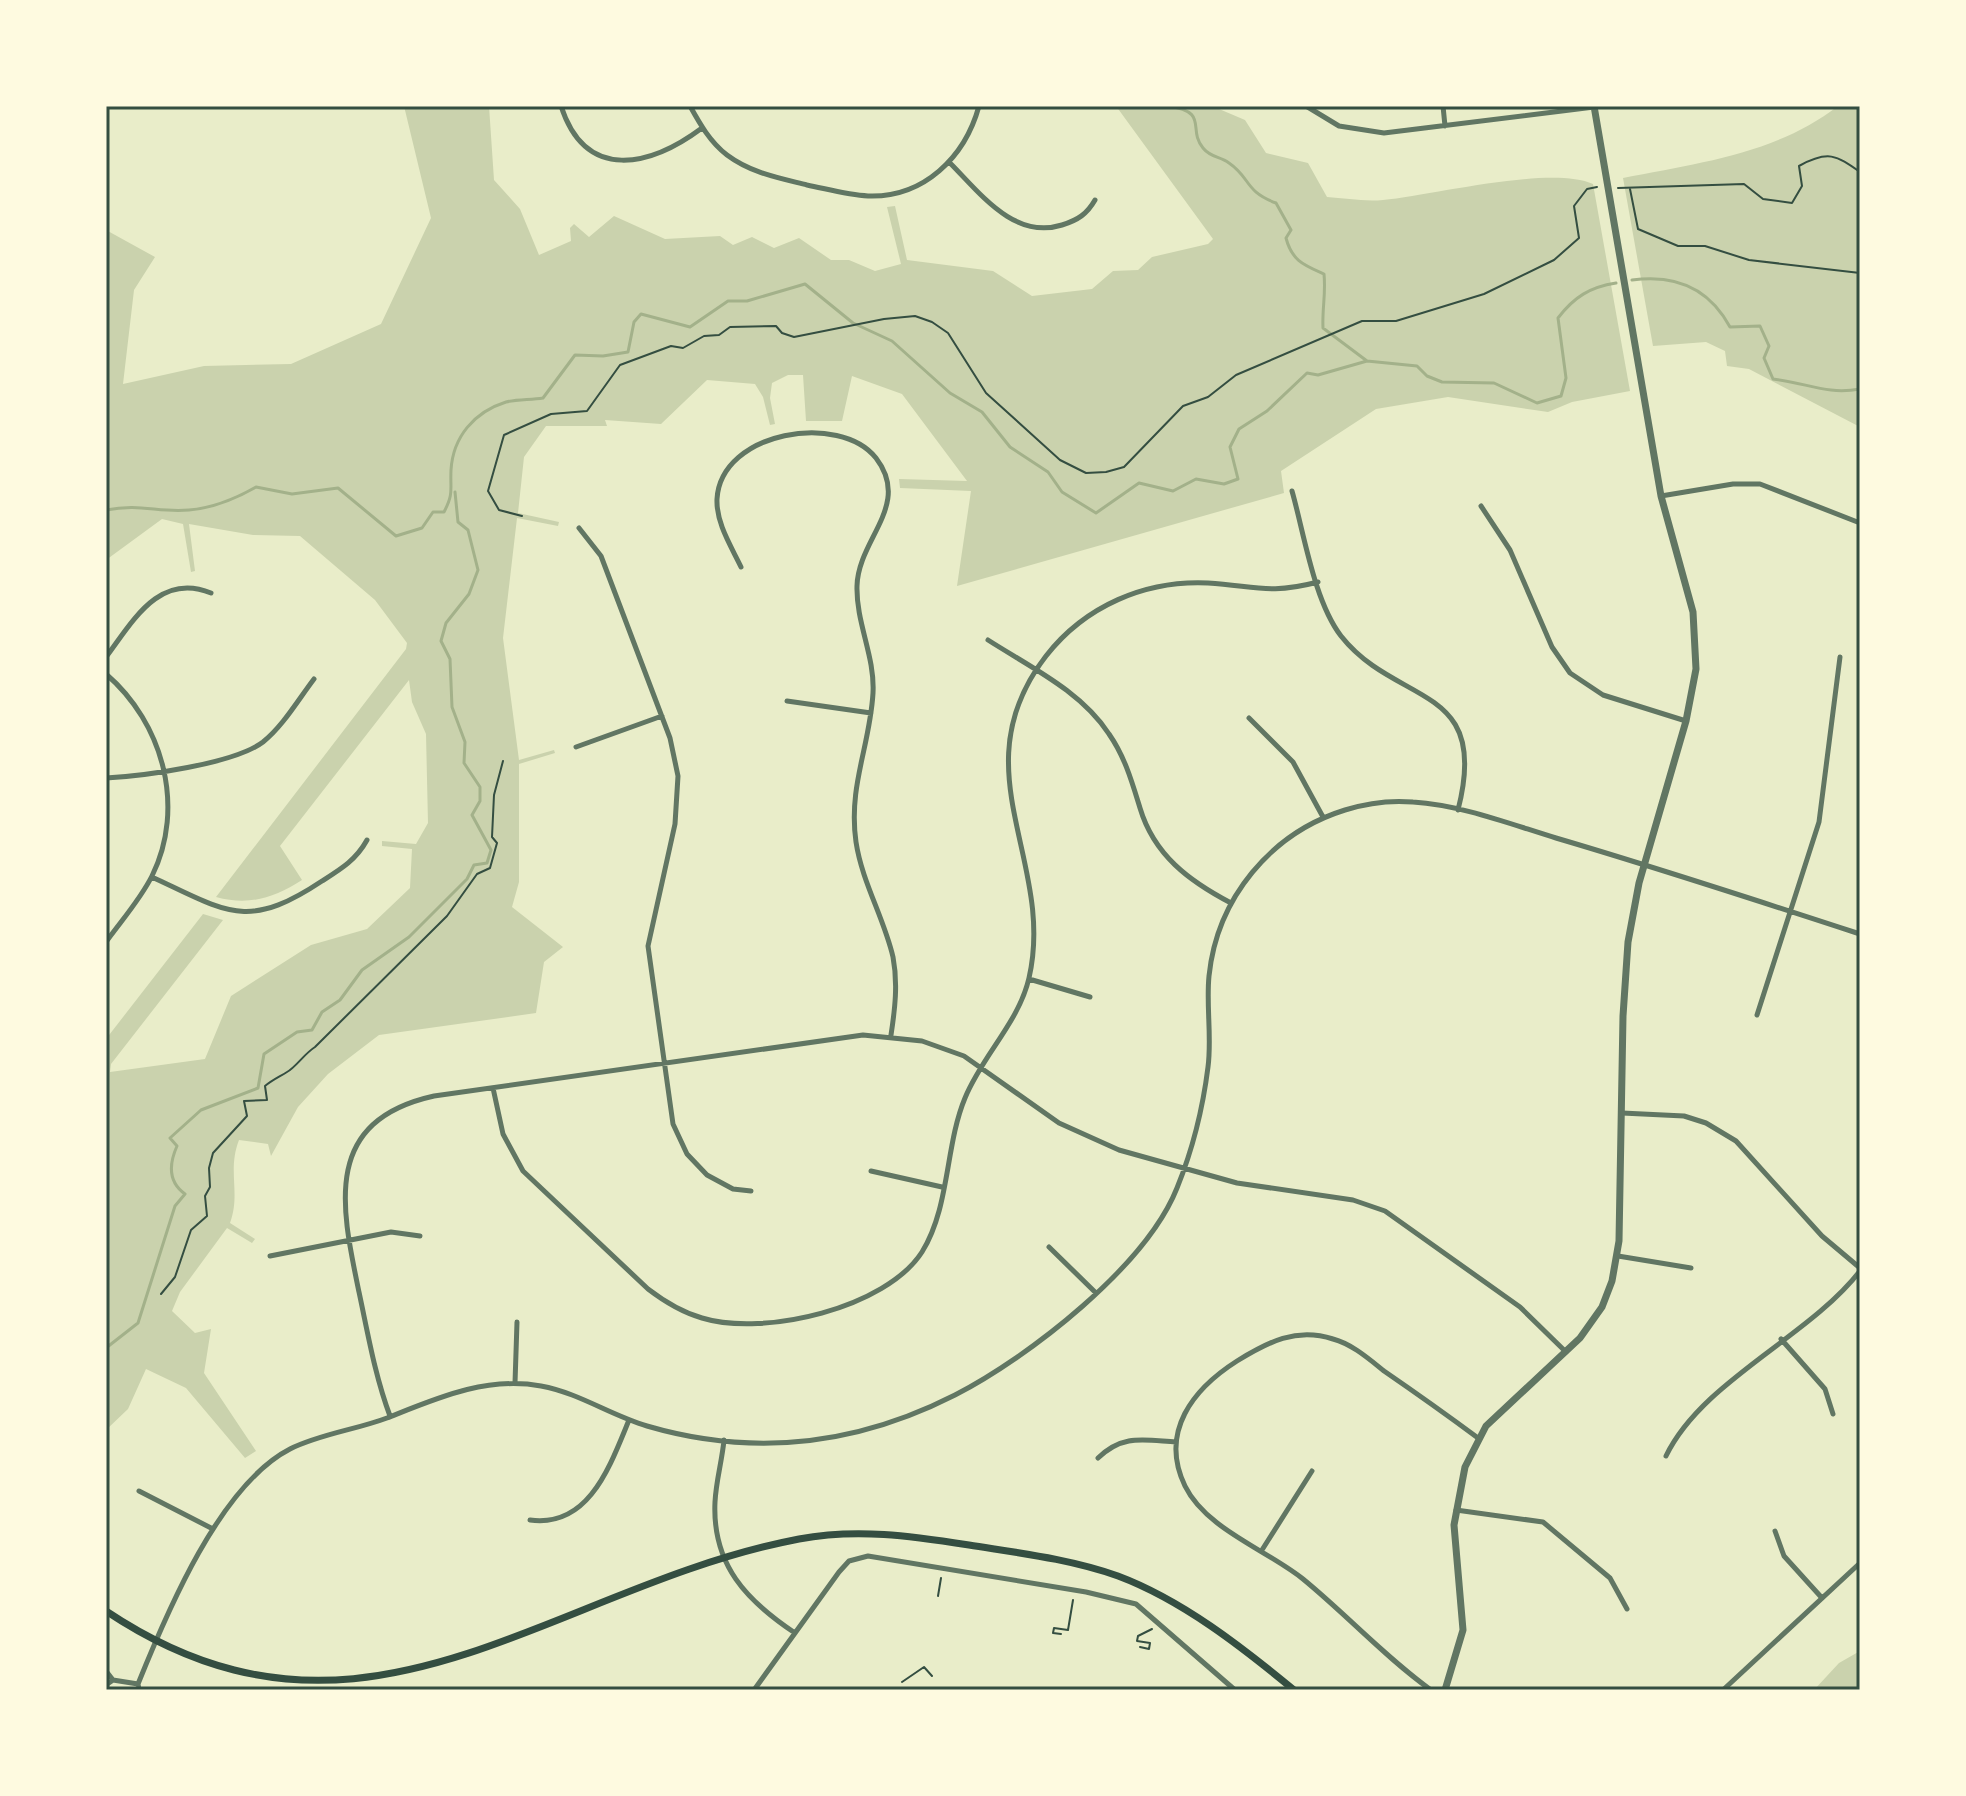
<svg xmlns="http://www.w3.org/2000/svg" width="1966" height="1796" font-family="Literata,serif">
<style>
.green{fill:#cad2ad}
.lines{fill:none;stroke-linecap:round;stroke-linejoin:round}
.stream{stroke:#a3b18a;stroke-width:3}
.path{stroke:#344e41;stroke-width:2}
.minor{stroke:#617663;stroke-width:5}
.tertiary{stroke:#617663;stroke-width:7}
.secondary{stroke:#344e41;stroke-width:7}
.neatline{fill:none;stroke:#344e41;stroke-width:3}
</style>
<rect width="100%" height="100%" fill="#e9edc9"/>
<path class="green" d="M404 106H489L494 180 520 209 539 255 571 241 570 228 574 224 589 237 614 216 665 239 720 236 733 245 752 237 774 248 799 238 831 260H849L875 271 901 264 887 207 895 206 907 260 993 271 1032 296 1092 289 1113 271 1138 270 1152 257 1208 244 1213 239 1116 106H1212L1245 120 1266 153 1308 163 1327 197C1345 198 1365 202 1383 200 1434 195 1550 165 1593 184L1630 391 1572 402 1548 412 1448 397 1376 409 1281 471 1284 493 957 586 971 491 900 488 899 479 967 481 902 394 852 376 842 421H806L803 375H788L772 383 770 398 775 424 770 425 763 397 755 384 707 380 661 424 605 420 607 426H546L524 457 518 513 559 522 558 526 517 518 503 638 519 760 554 750 555 753 519 764V882L512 907 563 947 544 962 536 1013 379 1035 328 1074 298 1107 271 1156 268 1144 239 1140C227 1171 241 1193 230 1223L255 1239 252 1243 227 1228 180 1292 172 1311 195 1333 211 1329 204 1373 256 1451 245 1458 186 1388 146 1369 128 1409 106 1430V1039L203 914 223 920 111 1064 110 1072 205 1059 231 996 311 945 367 929 410 888 412 849 382 846V841L416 844 428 823 426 734 412 702 409 680 280 846 302 880C274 898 249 906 216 897L406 649 407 643 375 600 300 536 253 535 189 524 195 571 191 572 183 524 162 519 106 560V230L155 257 134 290 123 384 204 366 291 364 381 324 431 218Z
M1838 106H1860V427L1749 369 1727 366 1725 351 1706 342 1653 346 1623 178C1698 163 1776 154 1838 106Z
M1860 1651V1690H1814L1839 1663Z"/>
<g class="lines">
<path class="stream" d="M1168 106C1210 112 1187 129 1203 148 1211 158 1220 156 1229 163 1251 178 1244 191 1276 203L1291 230 1286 238C1292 261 1304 265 1324 274 1326 294 1322 309 1323 328L1367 361 1417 366 1427 376 1442 382 1494 383 1537 403 1561 396 1566 378 1558 318C1574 297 1590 287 1616 283
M1632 280C1675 274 1709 288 1730 327L1760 326 1769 346 1764 358 1773 379C1808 383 1826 395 1860 389
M106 510C141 503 158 513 189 510 214 508 235 499 256 487L292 494 338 488 396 536 422 528 433 512H444C454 493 450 490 451 470 453 437 474 412 506 402 517 399 531 400 543 398L575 355 603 356 628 352 634 322 641 314 690 327 728 301H747L805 284 853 323 892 341 950 393 982 412 1010 447 1048 472 1062 492 1096 513 1139 483 1173 491 1196 479 1224 484 1238 479 1230 447 1239 429 1267 411 1307 373 1318 375 1367 361
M106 1348 138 1323 175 1206 185 1194C168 1182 169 1164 177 1146L170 1138 201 1110 258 1088 264 1054 297 1032 312 1030 322 1012 340 1000 362 970 409 937 467 879 474 865 487 863 491 850 472 815 480 801V787L464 763 465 742 452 707 450 659 441 641 446 623 469 594 478 570 468 530 458 522 455 492"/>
<path class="path" d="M1618 188 1744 184 1763 199 1792 203 1802 186 1799 166C1828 150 1836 155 1860 172
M1630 189 1638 229 1678 246H1705L1749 260 1860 273
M522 516 499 510 488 491 504 435 551 414 587 411 620 365 671 346 683 348 704 336 719 335 730 327 776 326 782 333 794 337 884 319 915 316 932 322 948 333 986 393 1060 460 1086 473 1106 472 1124 467 1183 406 1208 397 1236 375 1362 321H1396L1484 294 1554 260 1579 238 1574 206 1587 189 1597 187
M161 1294 175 1277 191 1230 207 1216 205 1196 210 1187 209 1168 213 1153 247 1116 244 1101 267 1100 265 1086C272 1080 279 1077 287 1072 296 1067 304 1054 315 1047L447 916 477 874 490 868 497 843 492 837 494 795 503 761
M938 1596 941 1578
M1061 1634 1053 1633 1054 1628 1068 1630 1073 1600
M1140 1647 1149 1649 1150 1643 1137 1641 1138 1636 1152 1629
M902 1682 924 1667 932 1676"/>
<path class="minor" d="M561 106C586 183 651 166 702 128
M690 106C700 124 710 142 727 155 751 173 779 178 807 185 827 189 848 195 868 196 924 198 965 157 979 106
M1306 106 1339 126 1384 133 1594 107
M1443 106 1445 126
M950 163C980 193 1014 240 1062 225 1078 220 1087 214 1095 200
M1292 491C1304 533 1314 601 1341 636 1397 707 1491 682 1458 810
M1661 496 1733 484H1760L1860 523
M1481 506 1510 550 1552 647 1570 673 1603 695 1686 721
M579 528 601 556 670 738 678 776 675 824 648 946 673 1124 687 1154 707 1175 733 1189 751 1191
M741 567C731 546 716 523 717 499 721 431 840 412 876 458 912 505 858 539 857 586 856 623 875 656 873 693 870 746 848 786 856 842 862 882 884 918 893 957 898 983 895 1009 891 1035
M988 640C1030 667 1081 691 1109 734 1125 757 1132 782 1140 808 1154 855 1189 881 1231 903
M106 657C133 621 159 572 211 593
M106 674C163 723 186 807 152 876 140 900 121 921 106 942
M787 701 871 713
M1249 718 1293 762 1323 817
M576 747 662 716
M106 778C143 776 234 764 263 742 283 726 298 700 314 679
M152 877C227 912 247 931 322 881 341 869 356 860 367 840
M1029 979 1090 997
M1757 1015 1819 822 1840 657
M493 1088 503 1134 523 1171 648 1289C665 1302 681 1312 702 1318 764 1337 886 1308 922 1252 950 1207 945 1146 965 1098 982 1056 1019 1022 1029 978 1056 861 958 770 1046 656 1085 606 1145 580 1208 583 1256 586 1268 595 1318 582
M1622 1113 1684 1116 1706 1123 1736 1141 1822 1236 1860 1268
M871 1171 942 1187
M1049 1247 1096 1293
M270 1256 391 1232 420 1236
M1618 1256 1691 1268
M1781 1339 1825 1389 1833 1414
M515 1383 517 1322
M390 1416C375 1376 368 1334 359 1292 341 1206 322 1121 434 1096L863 1035 922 1041 964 1056 1059 1123 1119 1150 1237 1183 1353 1200 1385 1211 1520 1307 1566 1352
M724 1440C722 1461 716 1481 715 1502 712 1565 747 1601 795 1633
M1666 1456C1702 1381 1809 1337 1860 1271
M1098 1458C1123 1434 1143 1440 1176 1442
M139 1491 213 1529
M1456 1510 1543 1522 1610 1578 1627 1609
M530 1520C589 1528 610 1466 629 1420
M1775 1531 1784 1556 1822 1598
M1262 1550 1312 1471
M106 1671 113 1680 138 1684
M106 1685 113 1680
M139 1690 138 1684C167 1612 220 1485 290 1449 320 1434 355 1430 387 1418 437 1398 486 1376 541 1386 579 1393 610 1415 647 1426 753 1457 857 1445 955 1395 1029 1357 1146 1266 1177 1188 1192 1151 1203 1107 1208 1067 1212 1037 1206 1006 1209 976 1217 898 1271 833 1345 810 1367 803 1390 800 1413 802 1461 805 1510 824 1556 838 1658 868 1759 901 1860 934
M754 1690 839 1572 849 1561 868 1556 1086 1592 1136 1604 1235 1690
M1431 1690C1385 1657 1347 1615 1303 1579 1267 1550 1206 1529 1185 1486 1159 1432 1193 1389 1237 1361 1268 1342 1296 1327 1333 1339 1352 1344 1369 1359 1384 1371 1416 1393 1447 1415 1478 1438
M1723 1690 1860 1563"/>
<path class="tertiary" d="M1445 1690 1463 1630 1454 1525 1465 1467 1486 1426 1580 1338 1602 1307 1612 1281 1619 1241 1623 1016 1628 942 1639 883 1686 721 1696 669 1693 612 1661 496 1594 106"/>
<path class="secondary" d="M106 1611C363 1783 548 1587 799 1539 857 1528 911 1536 969 1545 1019 1553 1070 1559 1118 1576 1182 1600 1242 1647 1294 1690"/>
</g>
<rect width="1966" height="1796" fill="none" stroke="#fefae0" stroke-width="216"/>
<rect x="108" y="108" width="1750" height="1580" class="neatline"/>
</svg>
